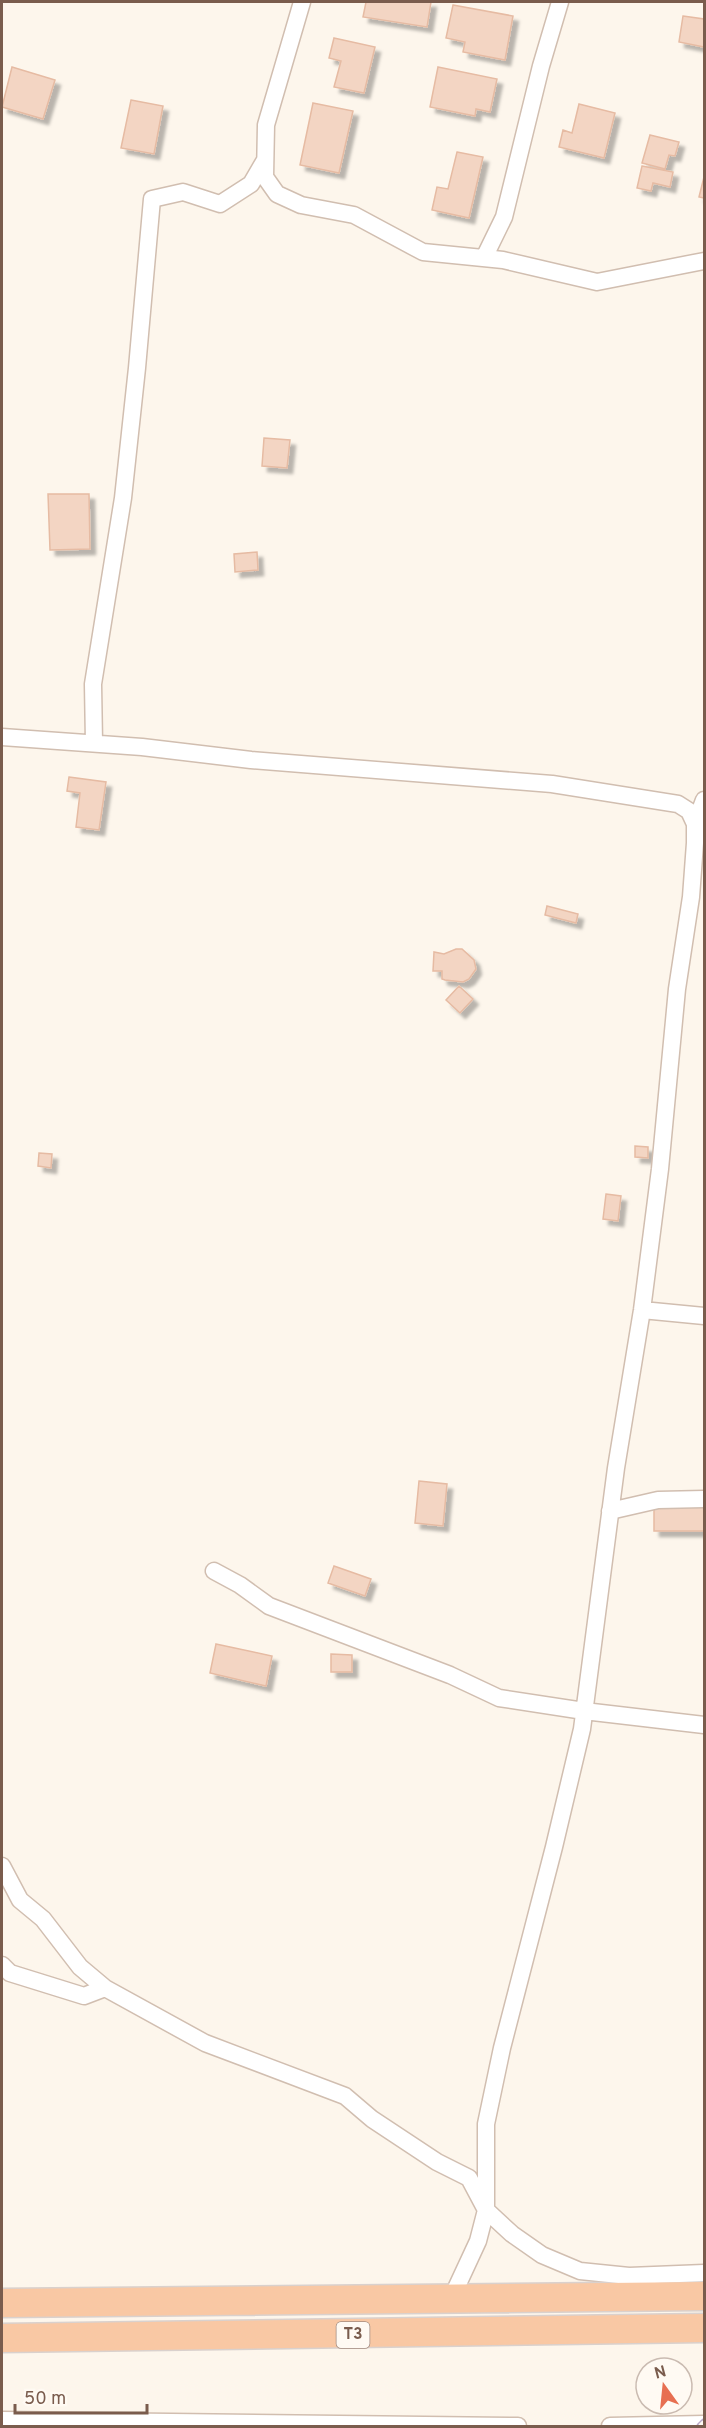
<svg xmlns="http://www.w3.org/2000/svg" width="706" height="2428" font-family="Overpass,sans-serif">
<style>
.building{fill:#f3d5c3;stroke:#e6bba3;stroke-width:1.5;filter:url(#shadow)}
.lines{fill:none;stroke-linecap:round;stroke-linejoin:round}
.minor-casing{stroke:#d1beb0;stroke-width:19}
.trunk-casing{stroke:#dad1cd;stroke-width:31}
.minor{stroke:#fff;stroke-width:16}
.trunk{stroke:#f9c8a4;stroke-width:28}
.rail-casing{stroke:#b9a8c9;stroke-width:7}
.rail{stroke:#fffaf3;stroke-width:4.5;stroke-dasharray:14;stroke-linecap:butt}
.labels{text-anchor:middle;dominant-baseline:central;stroke-width:4.5;stroke-linejoin:round;paint-order:stroke}
.shield{fill:#fffaf3;stroke:#a28b7f;stroke-width:1.5}
.shield-label{font-size:16px;font-weight:bold;fill:#7a5c4d}
</style>
<defs>
<filter id="shadow"><feDropShadow dx="5.5" dy="5.5" stdDeviation="1.5" flood-color="#0004"/></filter>
</defs>
<rect width="100%" height="100%" fill="#fdf6ec"/>
<path class="building" d="M366 2H431L427 27 363 17Z
M453 5 513 16 505 60 463 52 465 42 446 38Z
M683 16 704 19V47L679 42Z
M334 38 375 47 364 93 334 87 341 61 329 58Z
M12 67 55 80 43 119 2 107Z
M438 67 497 79 490 112 476 109 475 116 430 107Z
M131 100 163 106 154 154 121 148Z
M313 103 353 111 339 173 300 165Z
M579 104 615 113 604 158 559 147 563 130 572 133Z
M650 135 679 142 675 156 669 155 665 169 642 163Z
M457 152 483 157 469 218 432 210 437 187 448 189Z
M642 166 673 172 670 187 653 183 651 191 637 188Z
M704 177V198L699 197Z
M264 438 290 440 287 468 262 466Z
M48 494H89L90 549 50 550Z
M257 552 258 570 235 572 234 554Z
M69 777 106 782 99 830 76 827 80 793 67 791Z
M547 906 578 914 576 923 545 915Z
M456 949H462L474 960 476 969 469 979 463 982 445 980 442 979V971H433L434 952 444 954Z
M459 986 473 999 460 1013 446 1000Z
M635 1146 648 1147V1158L635 1157Z
M39 1153 52 1154 51 1168 38 1166Z
M606 1194 621 1196 618 1221 603 1219Z
M419 1481 447 1484 443 1526 415 1523Z
M654 1507H704V1531H654Z
M334 1566 371 1579 365 1596 328 1583Z
M216 1644 272 1656 266 1686 210 1673Z
M331 1654 352 1655V1672H331Z"/>
<g class="lines">
<g class="minor-casing">
<path id="minor" d="M302 2 266 125 265 177 277 194 301 205 354 215 423 252 503 260 597 282 704 261
M484 258 504 217 541 66 560 2
M2 737 142 747 251 760 552 784 678 804 689 811 695 824V843L691 897 677 989 660 1169 642 1310 616 1468 582 1729 554 1847 502 2048 486 2124V2210L478 2241 452 2297
M94 743 93 684 123 498 137 368 152 199 183 192 220 204 251 184 265 160
M695 824 704 800
M642 1310 704 1316
M610 1511 658 1500 704 1499
M214 1571 240 1585 269 1606 450 1675 499 1698 584 1711 704 1725
M2 1866 20 1900 43 1919 80 1967 105 1988
M2 1965 10 1973 84 1996 105 1988 205 2043 345 2096 372 2119 437 2162 469 2178 486 2210 512 2234 542 2255 580 2271 629 2276 704 2273
M2 2420 518 2426
M610 2426 704 2424"/>
</g>
<g class="trunk-casing">
<path id="trunk" d="M2 2303 704 2296
M2 2338 704 2328"/>
</g>
<use href="#minor" class="minor"/>
<use href="#trunk" class="trunk"/>
<g class="rail-casing">
<path id="rail" d="M700 2426 704 2422"/>
</g>
<use href="#rail" class="rail"/>
</g>
<g class="labels">
<rect class="shield" x="336.5" y="2322" width="33" height="26" rx="4.5"/>
<g class="shield-label">
<text x="353" y="2335">T3</text>
</g>
</g>
<rect width="706" height="2428" fill="none" stroke="#7a5c4d" stroke-width="6"/>
<g transform="translate(664 2386) rotate(345)"><circle r="28" fill="#fffaf3" stroke="#cabbb1" stroke-width="1.5"/>
<path d="M0-4.5L10 22L0 15L-10 22Z" fill="#e76f51"/>
<text y="-9" font-size="16" font-weight="bold" text-anchor="middle" fill="#7a5c4d">N</text>
</g>
<path d="M15 2404v9h132v-9" fill="none" stroke="#7a5c4d" stroke-width="3"/>
<text x="24" y="2404" font-size="18" fill="#7a5c4d" stroke="#fffaf3" stroke-width="4.5" paint-order="stroke">50 m</text>
</svg>
